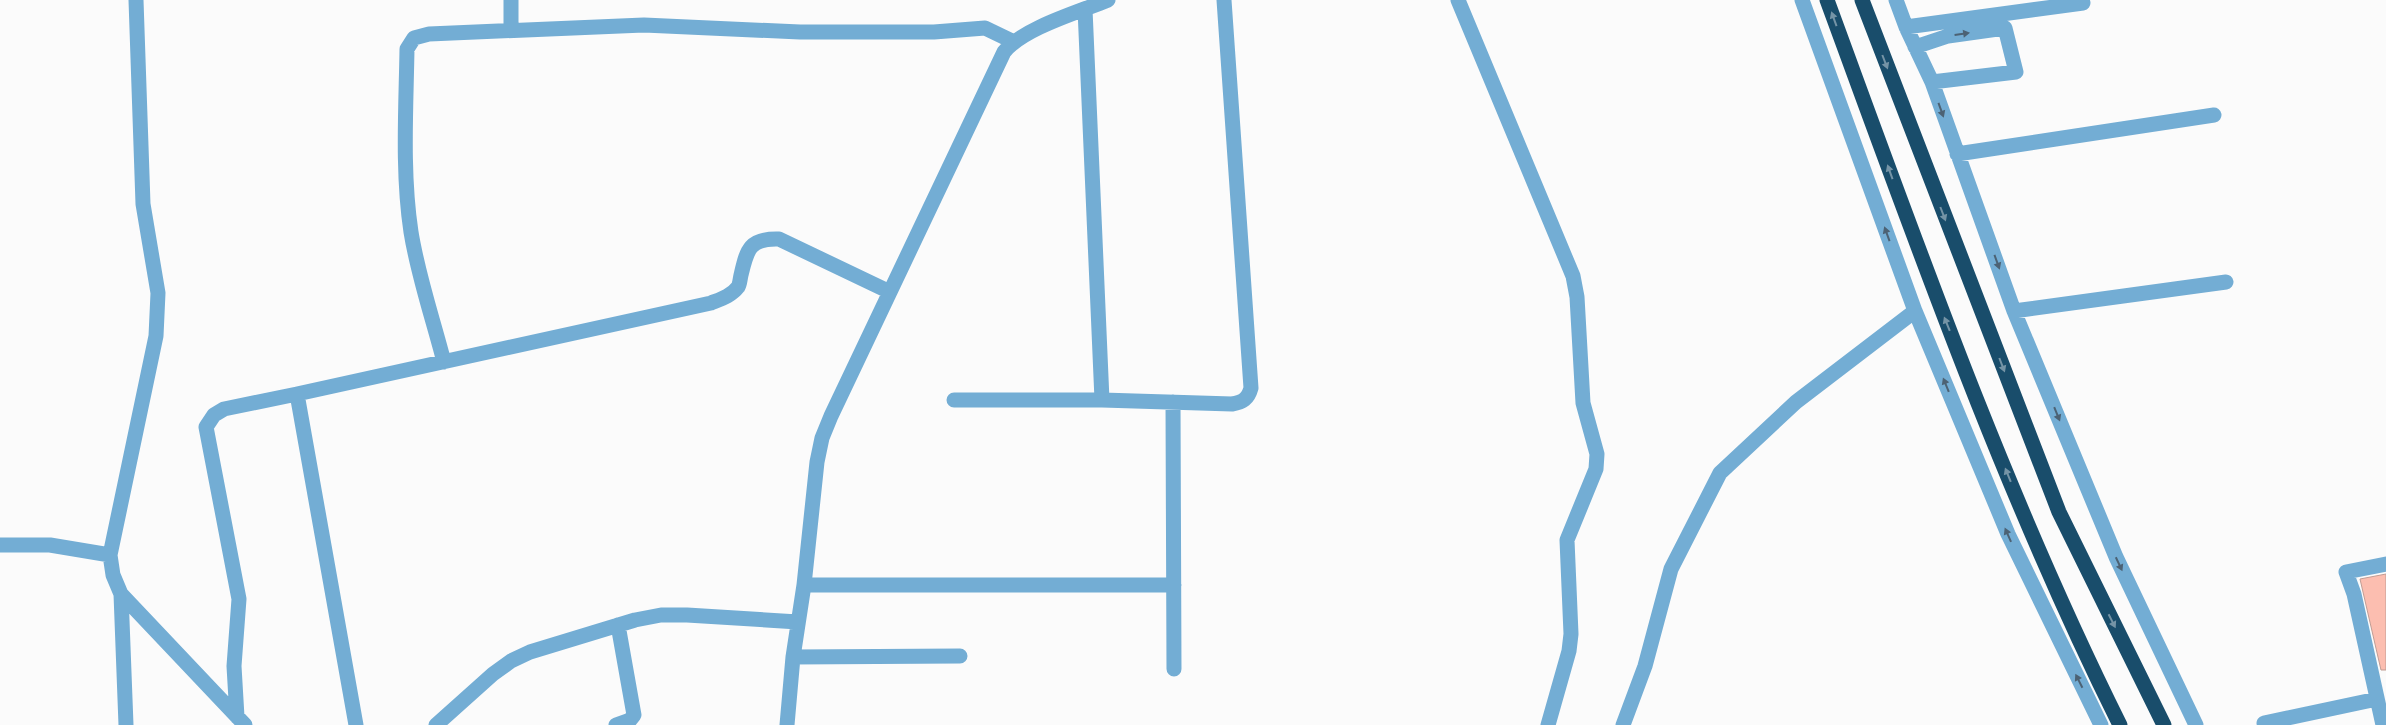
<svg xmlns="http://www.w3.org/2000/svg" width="2386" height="725" font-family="'Alegreya Sans',sans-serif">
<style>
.building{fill:#fcbeb0;stroke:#c19d94}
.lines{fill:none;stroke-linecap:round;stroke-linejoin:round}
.minor{stroke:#73add4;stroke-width:15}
.highway{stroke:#194d6b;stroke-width:15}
.oneway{fill:#7594a6}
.oneway2{fill:#4c6274}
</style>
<rect width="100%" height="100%" fill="#fbfbfb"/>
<path class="building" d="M2386 574V670H2381L2360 579Z"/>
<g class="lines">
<path class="minor" d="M136 0 143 204 158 293 156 336 110 555 113 575 121 594 245 725
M511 0V30
M1458 0 1573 276 1577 297 1583 403 1597 454 1596 469 1567 540 1571 634 1569 651 1548 725
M1802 0 1915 311 2008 534 2101 725
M1896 0 1906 27 1932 82 2014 311 2116 557 2196 725
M1085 9 1102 400
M1906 27 2083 3
M1915 47 1948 36 2005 28 2016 72 1932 82
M1957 154 2214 115
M2014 311 2226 282
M444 362C433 319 418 276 411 232 402 172 406 110 407 49L414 38 429 34 644 25 800 32H934L985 28 1012 41
M954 400H1102L1232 404C1243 402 1248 399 1251 388L1224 0
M1173 402 1174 669
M0 545H50L110 555
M804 585H1174
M121 594 126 725
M793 657 960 656
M237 717 234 666 239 599 206 427 214 415 224 409 297 394
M2264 723 2377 699
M356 725 297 394 711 303C721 299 731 296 738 287 740 284 740 279 741 275 747 250 749 238 779 239L890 292
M436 725 493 674 511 661 530 652 635 620 661 615H687L798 622
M616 725 630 720 634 715 618 625
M787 725 793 657 804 585 817 462 822 438 831 416 1004 52C1023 28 1079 12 1108 0
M1623 725 1645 666 1671 569 1720 473 1796 402 1915 311
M2383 725 2354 594 2346 572 2386 564"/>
<path class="highway" d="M1827 0C1917 245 2004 492 2120 725
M1862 0 2059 512 2164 725"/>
</g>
<defs><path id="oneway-solid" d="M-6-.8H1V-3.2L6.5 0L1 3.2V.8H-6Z" transform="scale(1.25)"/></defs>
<g class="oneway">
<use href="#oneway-solid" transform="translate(1834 19) rotate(-110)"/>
<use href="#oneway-solid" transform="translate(1885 62) rotate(69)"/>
<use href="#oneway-solid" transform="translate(1890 172) rotate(-110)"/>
<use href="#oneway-solid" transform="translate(1943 214) rotate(69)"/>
<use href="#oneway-solid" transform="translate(1947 324) rotate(-112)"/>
<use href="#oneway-solid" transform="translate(2002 365) rotate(69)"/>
<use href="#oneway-solid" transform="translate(2008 475) rotate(-112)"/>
<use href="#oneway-solid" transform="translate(2112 621) rotate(63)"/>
</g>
<g class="oneway2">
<use href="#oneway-solid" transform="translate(1962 34) rotate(-8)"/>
<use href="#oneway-solid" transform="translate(1941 110) rotate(70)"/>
<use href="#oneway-solid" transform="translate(1887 234) rotate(-110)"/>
<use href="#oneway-solid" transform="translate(1997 262) rotate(70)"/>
<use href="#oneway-solid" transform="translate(1946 385) rotate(-112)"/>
<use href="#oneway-solid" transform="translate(2057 414) rotate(68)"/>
<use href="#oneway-solid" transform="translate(2008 535) rotate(-114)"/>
<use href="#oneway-solid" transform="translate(2119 564) rotate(65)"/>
<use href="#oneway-solid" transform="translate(2079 681) rotate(-117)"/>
</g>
</svg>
